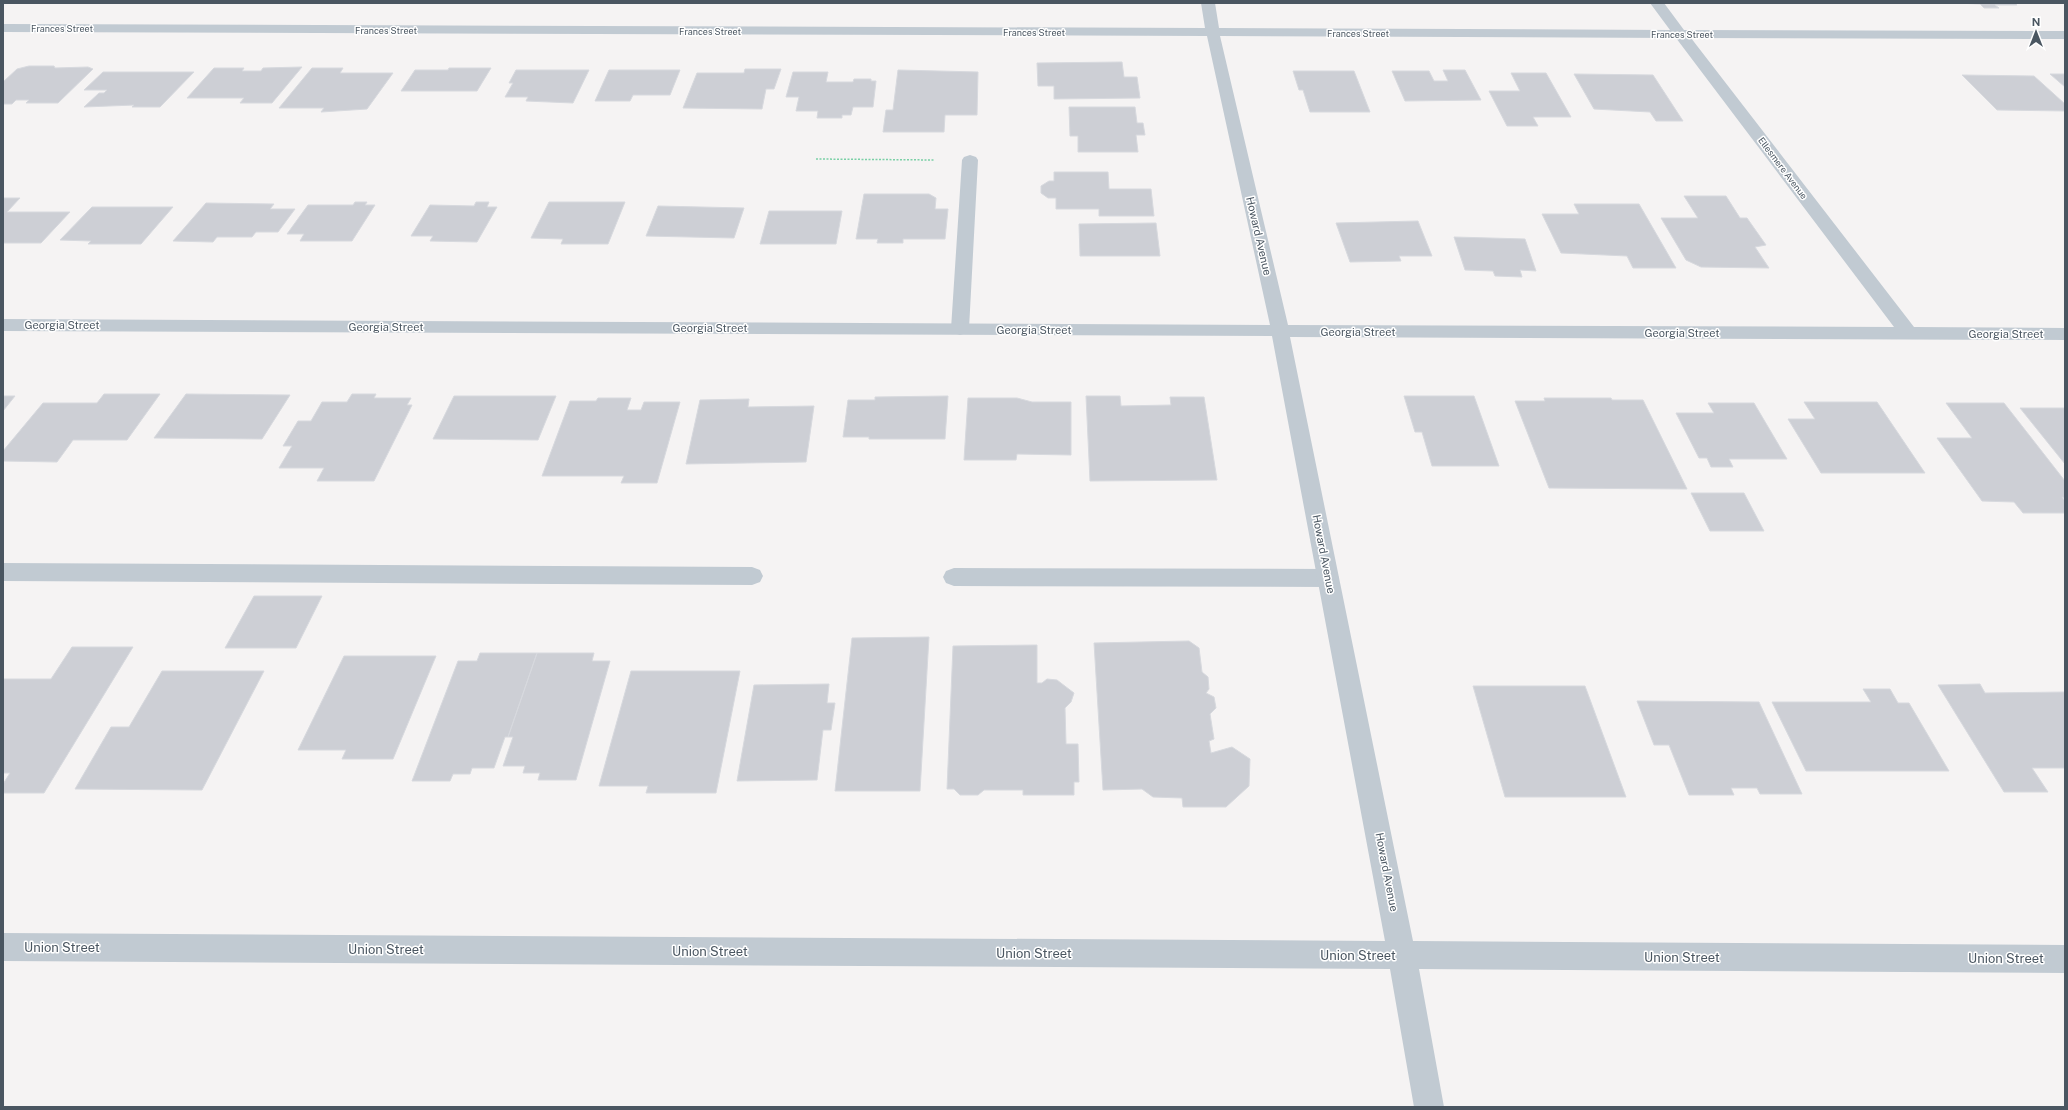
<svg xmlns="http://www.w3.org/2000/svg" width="2068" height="1110" font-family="'Public Sans',sans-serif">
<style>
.building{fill:#cdcfd5;stroke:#d7d9de}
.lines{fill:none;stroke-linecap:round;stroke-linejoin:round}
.path{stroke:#7ad0a6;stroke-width:1.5;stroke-dasharray:2 1.5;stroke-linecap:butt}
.service{fill:#c1cad2;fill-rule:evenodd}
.minor{fill:#c1cad2;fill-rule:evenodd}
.labels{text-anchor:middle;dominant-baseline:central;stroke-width:3;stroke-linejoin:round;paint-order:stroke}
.far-street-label{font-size:9px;fill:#4a5661;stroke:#fff}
.street-label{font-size:11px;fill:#4a5661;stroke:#fff}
.near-street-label{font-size:13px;fill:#4a5661;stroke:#fff}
</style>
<rect width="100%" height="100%" fill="#f5f3f3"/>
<path class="building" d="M1956 3H2015L2017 5H1995L1999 8H1984L1980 4Z
M1122 62 1124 77H1137L1140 98 1054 99V86H1038L1037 63Z
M29 66H54L55 68 88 67 93 69 58 103H26L29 100H16L12 104H3V82L17 69Z
M302 67 272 103H240L244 98H187L214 68H244L242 71H261L263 68Z
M312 68H343L340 73H393L367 109 321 112 324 108H279Z
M449 68H491L477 91H401L415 70H448Z
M745 69H781L774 89H766L762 109 683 108 697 73H744Z
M516 70H589L573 103 526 101 528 97H505L513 83H509Z
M609 70H680L670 95H633L630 101H595Z
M898 70 978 72 977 115H945L944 132H883L886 110H893Z
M1443 70H1465L1481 100 1405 101 1392 71H1429L1434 81H1448Z
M1293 71H1354L1370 112H1310L1303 90H1299Z
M103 72H194L160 107H132L134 105 84 107 99 93H104L107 90H84Z
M793 72H828L826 82H853L854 79H871V81H876L873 107H853L851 115H842V118H817L818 111H796L799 97H786Z
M1511 73H1546L1571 117H1533L1538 126H1507L1489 91H1520Z
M1574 74 1653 75 1683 121H1656L1650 112 1594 109Z
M2050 74H2065V87Z
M1962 75 2034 76 2065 104V111L1997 110Z
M1069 107H1135L1137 123H1143L1145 135H1136L1138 152H1078V136H1070Z
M1054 172H1108L1109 189H1151L1154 216H1099V209H1056V198H1048L1041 193V186L1049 181H1054Z
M864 194H929L936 198 935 209H948L945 239H903V243H877L878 239H856Z
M1684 196H1726L1740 218H1747L1766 245 1755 247 1769 268 1701 267 1686 260 1661 218H1698Z
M3 198H20L7 212H70L41 243H3Z
M355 202H367L365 205H375L352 241H300L304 234H287L308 205H353Z
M476 202H489L487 207H497L477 242 430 241 433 236H411L430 205 474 206Z
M549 202H625L608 244H561L563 239 531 238Z
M206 203 274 204 270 209H295L278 232H256L252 237H217L213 242 173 241Z
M1574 204H1639L1676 268H1633L1627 256 1561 253 1542 214H1579Z
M658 206 744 208 734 238 646 236Z
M92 207H173L141 244H88L91 241 60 240Z
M769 211H842L836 244H760Z
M1418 221 1432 256H1399L1401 261 1350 262 1336 223Z
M1156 223 1160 256H1080L1079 224Z
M1454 237 1525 239 1536 271 1520 270 1522 277 1495 276 1493 271 1465 270Z
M104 394H160L127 440H73L57 462 3 461V451L43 403H97Z
M186 394 290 395 262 439 154 438Z
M352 394H376L374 398H411L407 405H412L374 481H317L324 468H279L292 446H283L298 421H311L322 402H347Z
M3 396H15L3 411Z
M454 396H556L538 440 433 439Z
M948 396 945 439H869V437H843L848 400H875V397Z
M1086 396H1120L1121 406 1171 405 1170 397H1204L1217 480 1090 481Z
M1404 396H1474L1499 466H1432L1422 432H1415Z
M598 398H631L627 410H641L644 402H680L657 483H621L624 476H542L570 401H596Z
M968 398H1017L1032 402H1071V455L1017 454 1016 460H964Z
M1544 398H1611L1612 400H1643L1687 489 1549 488 1515 401H1545Z
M749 399 748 407 814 406 806 462 686 464 700 400Z
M1804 402H1877L1925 473H1821L1788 419H1815Z
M1708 403H1754L1787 459H1729L1733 467H1711L1707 458H1699L1676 413H1714Z
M1946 403H2004L2065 481V498L2062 497 2065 501V513H2023L2014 502 1982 501 1937 438H1972Z
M2020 408H2065V464Z
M1691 493H1744L1764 531H1710Z
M254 596H322L296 648H225Z
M929 637 920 791H835L852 638Z
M1189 641 1199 648 1202 672 1208 677 1209 689 1206 693 1214 697 1216 708 1210 714 1214 739 1209 741 1211 753 1232 747 1250 759 1249 786 1226 807H1183L1182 798 1153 797 1142 789 1103 790 1094 643Z
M1037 645V683H1042L1047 679 1057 680 1074 693 1071 702 1065 708 1066 744H1078L1079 782H1074V795H1023V790H984L978 795H960L954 789H947L953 646Z
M72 647H133L44 793H3V784L10 773H3V679H51Z
M480 653H537L508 737H505L494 768H472L470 774H453L450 781H412L458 661H477Z
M537 653H594L592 661H610L576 780H538L540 773H523L525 766H503L513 737H508Z
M344 656H436L393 759H342L346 750H298Z
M162 671H264L202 790 75 789 111 727H129Z
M631 671H740L716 793H646L648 786H599Z
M829 684 827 703H835L831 730H823L817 780 737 781 754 685Z
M1980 684 1985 693 2065 692V768H2032L2048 792H2004L1938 685Z
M1473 686H1585L1626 797H1505Z
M1863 689H1890L1898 703H1909L1949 771H1806L1772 702H1871Z
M1637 701 1759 702 1802 794H1760L1757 788H1731L1734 795H1689L1669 745H1654Z"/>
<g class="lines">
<path class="path" d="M816 159 935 160"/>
<path class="service" d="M970 155 976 157 978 160 969 329 966 333 960 335 954 333 951 329 962 160 964 157Z
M3 563 752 567 760 570 763 576 760 582 752 585 3 581Z
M954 568 1328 569 1336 572 1339 578 1336 584 1328 587 954 586 946 583 943 577 946 571Z"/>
<path class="minor" d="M1201 3H1215L1219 28 1670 30 1650 3H1664L1684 30 2065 31V39L1691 38 1914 327 2065 328V340L1290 337 1413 941 2065 945V973L1419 969 1444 1107H1414L1390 969 3 961V933L1385 941 1272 336 3 331V319L1270 325 1207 36 3 32V24L1205 28ZM1220 36 1676 38 1894 327 1288 325Z"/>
</g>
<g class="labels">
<g class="far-street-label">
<text x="62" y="28">Frances Street</text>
<text x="386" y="30">Frances Street</text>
<text x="710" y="31">Frances Street</text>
<text x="1034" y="32">Frances Street</text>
<text x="1358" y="33">Frances Street</text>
<text x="1682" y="34">Frances Street</text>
<text transform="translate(1783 168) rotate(53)">Ellesmere Avenue</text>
</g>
<g class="street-label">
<text transform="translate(1259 236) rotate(77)">Howard Avenue</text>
<text x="62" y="325">Georgia Street</text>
<text x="386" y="327">Georgia Street</text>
<text x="710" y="328">Georgia Street</text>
<text x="1034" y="330">Georgia Street</text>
<text x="1358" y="332">Georgia Street</text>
<text x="1682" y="333">Georgia Street</text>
<text x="2006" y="334">Georgia Street</text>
<text transform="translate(1324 554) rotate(79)">Howard Avenue</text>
<text transform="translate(1387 872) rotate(79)">Howard Avenue</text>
</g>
<g class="near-street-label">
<text x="62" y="947">Union Street</text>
<text x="386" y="949">Union Street</text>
<text x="710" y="951">Union Street</text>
<text x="1034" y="953">Union Street</text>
<text x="1358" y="955">Union Street</text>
<text x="1682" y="957">Union Street</text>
<text x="2006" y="958">Union Street</text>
</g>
</g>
<rect width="2068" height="1110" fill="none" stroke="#4a5661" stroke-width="8"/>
<g transform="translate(2036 32)" stroke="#ffffff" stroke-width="3" paint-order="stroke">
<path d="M0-3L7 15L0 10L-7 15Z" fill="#4a5661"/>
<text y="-6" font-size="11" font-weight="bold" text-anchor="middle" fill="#4a5661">N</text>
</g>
</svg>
